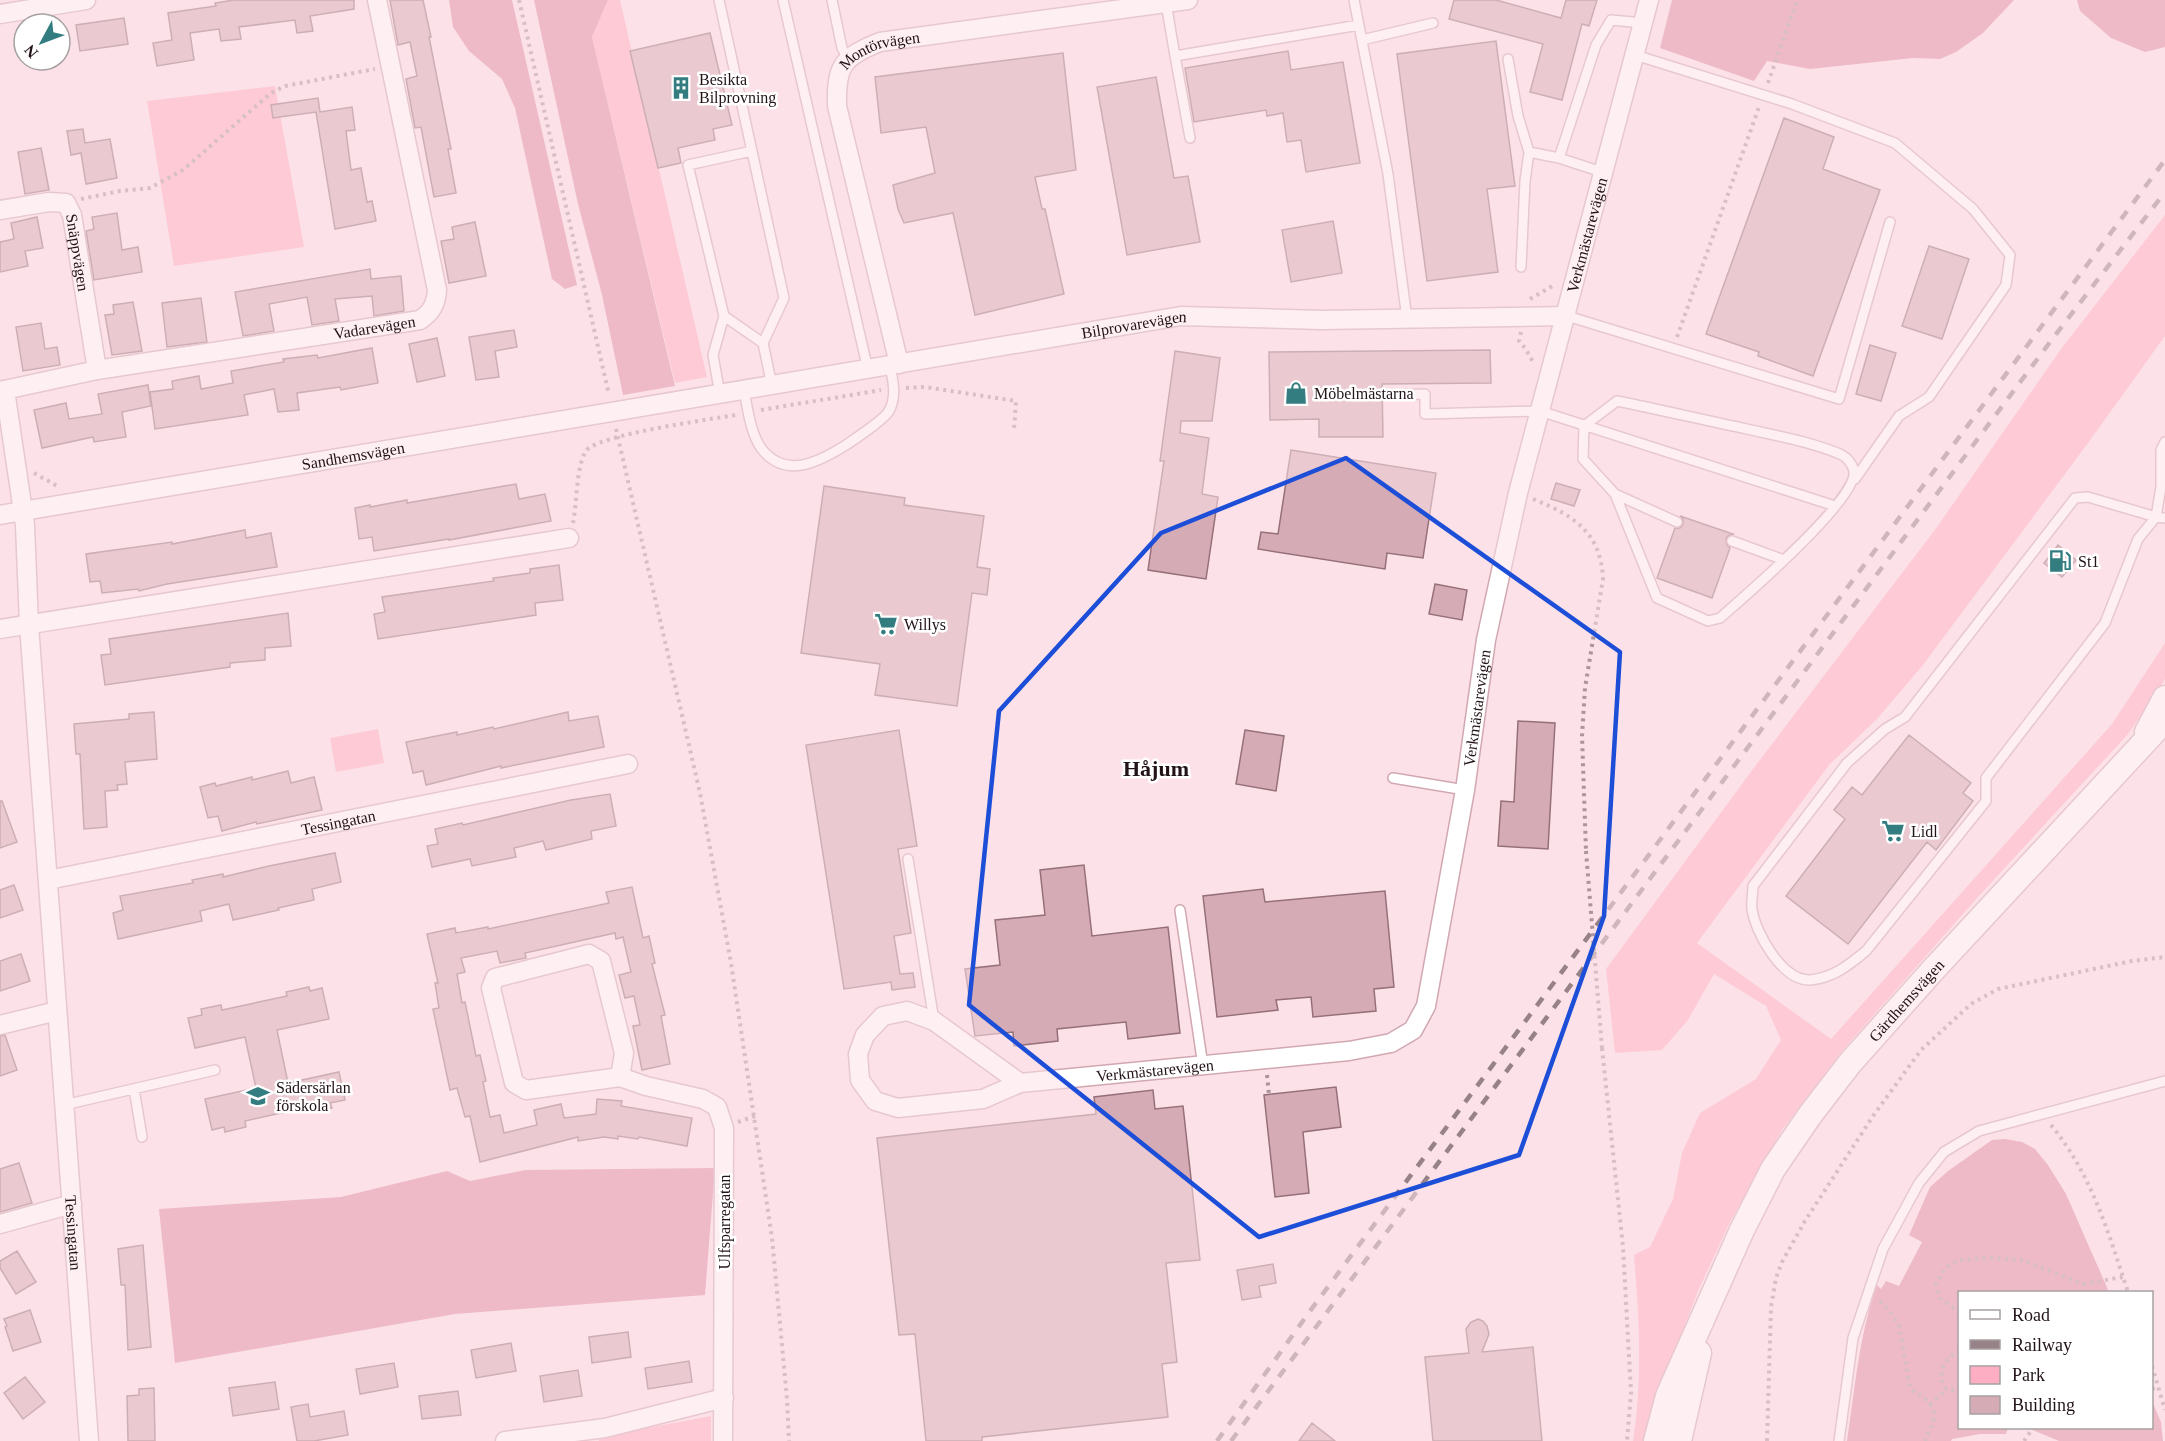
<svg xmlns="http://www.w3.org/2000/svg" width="2165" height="1441" font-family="Georgia,serif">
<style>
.green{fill:#feaec2}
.forest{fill:#dd8ba1}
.building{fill:#d5abb5;stroke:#967079;stroke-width:1.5}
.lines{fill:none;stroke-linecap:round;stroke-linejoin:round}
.lane-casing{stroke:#d1a8b2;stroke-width:12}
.street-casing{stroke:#d1a8b2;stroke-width:21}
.secondary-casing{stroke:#d1a8b2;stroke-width:27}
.path{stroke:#ab959a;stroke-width:4;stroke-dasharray:3 4.5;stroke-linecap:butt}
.lane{stroke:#fff;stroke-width:9}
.street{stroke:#fff;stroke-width:18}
.secondary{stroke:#fff;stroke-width:24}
.rail{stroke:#978287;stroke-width:4.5;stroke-dasharray:10 10;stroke-linecap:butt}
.path-bridge{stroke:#ab959a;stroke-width:4;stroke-dasharray:3 4.5;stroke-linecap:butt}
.marked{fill:none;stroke:#1d4ed8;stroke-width:4.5;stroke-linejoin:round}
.labels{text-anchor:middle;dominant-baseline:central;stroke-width:5;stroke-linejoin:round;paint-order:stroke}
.street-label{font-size:16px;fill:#221317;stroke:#fff}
.poi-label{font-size:16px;fill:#221317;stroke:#fff;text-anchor:start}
.district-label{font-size:22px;font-weight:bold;fill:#221317;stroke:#fff}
</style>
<rect width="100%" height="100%" fill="#fce2e8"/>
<path class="green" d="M608 0H620L707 377 675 383 592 37Z
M275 86 304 247 174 266 147 101Z
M2165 215V336L2088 443 1923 665 1877 719 1829 765 1697 943 1831 1039 2112 724 2165 643V679L2129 733 1978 897 1842 1051 1782 1130 1730 1222 1698 1291 1676 1348 1659 1385 1643 1441H1633C1643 1379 1639 1317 1634 1255L1650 1247 1673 1199 1682 1153 1700 1113 1756 1079 1781 1040 1766 1006 1714 974 1688 1020 1662 1050 1615 1053 1606 969 1753 769 1937 527 2061 349Z
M378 729 384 763 336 772 330 738Z
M711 1416V1441H599V1437Z"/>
<path class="forest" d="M449 0H512L577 285 565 289 552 279 515 108 502 79 469 51 453 27Z
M534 0H608L592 37 675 386 623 395 602 295 578 204Z
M1672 0H2014L1983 33 1956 52 1940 59 1913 58 1810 69 1767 61 1754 81 1660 48Z
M2077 0H2165V47L2145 52 2111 38 2080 11Z
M2005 1139 2022 1142 2035 1149 2048 1165 2066 1194 2109 1292H1960V1428H2008L2006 1434H1980L1952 1439 1951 1441H1847C1855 1388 1859 1335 1877 1285L1881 1289 1886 1281 1899 1286 1922 1242 1909 1235 1930 1187 1948 1171 1992 1140Z
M715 1168 705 1295 455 1314 175 1363 159 1209 341 1197 447 1171 470 1181 525 1170Z
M2152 1401 2161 1422 2163 1441H2059L2028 1428H2152Z"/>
<path class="building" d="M234 0H354V9L310 16 313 31 297 33 295 20 239 27 241 39 221 41 219 29 190 33 194 60 157 66 153 43 172 40 168 13 216 6 215 3Z
M390 0H423L431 37H429L451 149H448L456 193 434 197 421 127 415 128 406 79 417 76 410 42 398 45Z
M1454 0H1496L1561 18 1566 0H1597L1589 26 1582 24 1562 100 1530 92 1543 44 1449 19Z
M124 18 128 44 80 51 76 25Z
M710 33 732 125 713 129 715 140 678 148 681 163 658 168 630 51Z
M1496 41 1515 186 1487 189 1498 272 1427 281 1397 54Z
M1288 51 1291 70 1343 62 1360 163 1306 172 1301 140 1287 142 1283 113 1267 116 1266 110 1194 122 1185 68Z
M1063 53 1076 170 1035 177 1042 209H1045L1064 294 975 315 953 213 904 223 898 209 893 185 935 173 926 127 881 133 875 77Z
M1156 77 1174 178 1188 176 1200 242 1127 255 1097 87Z
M318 98 320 112 352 107 355 130 346 131 351 170 361 168 367 202 372 201 376 221 335 229 316 112 273 118 271 105Z
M1784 118 1834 137 1823 169 1880 190 1813 376 1758 356 1759 352 1706 334Z
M83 129 85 143 110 139 117 178 86 184 81 153 71 155 67 131Z
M41 148 49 190 25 194 18 152Z
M117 213 122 250 138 247 142 272 94 280 86 231 94 229 92 217Z
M37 217 43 248 25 251 28 266 0 272V242L14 239 11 223Z
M1333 221 1342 273 1291 282 1282 230Z
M475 222 486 276 449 283 441 241 454 239 452 227Z
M1929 246 1969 259 1942 339 1902 326Z
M370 269 371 279 401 276 404 311 374 316 372 296 335 299 339 321 312 325 307 297 269 304 274 331 243 336 235 292Z
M201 298 207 342 167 347 162 303Z
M133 302 142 351 112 355 105 315 114 314 113 305Z
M41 323 45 349 57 347 60 365 23 371 16 327Z
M514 330 517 347 495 351 499 377 476 380 469 337Z
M437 338 445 376 417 382 409 344Z
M1870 345 1896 353 1881 401 1856 394Z
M372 348 378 383 341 390 340 387 297 393 299 410 278 412 274 389 244 395 248 415 155 429 150 392 173 389 172 381 199 376 201 389 233 383 231 371 284 362 283 359 317 355 318 358Z
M1490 350 1491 383 1382 384 1383 437H1319V419L1270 420 1269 352Z
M1175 351 1220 358 1212 421H1181L1180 433 1209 438 1202 494 1218 497 1206 579 1148 570 1164 461H1160Z
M148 385 151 406 122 412 126 437 94 442 93 437 42 448 34 410 66 403 69 419 102 414 98 394Z
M1291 450 1436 473 1423 558 1387 553 1385 569 1258 549 1261 532 1278 534Z
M1556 483 1580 490 1574 506 1551 499Z
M516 484 519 499 545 494 551 521 449 540V539L374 551 372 537 359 539 355 508 370 505V507L407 500V503Z
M824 486 905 498 904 505 984 516 977 567 990 569 987 595 972 593 957 706 875 695 880 664 801 653Z
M1680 516 1733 534 1728 536 1726 539 1727 545 1730 548 1712 598 1657 578 1675 528H1680L1683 524V519Z
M245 530 246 538 271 533 277 567 167 584 139 591 138 589 102 593 100 581 90 582 86 554 172 542V544Z
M2058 545 2076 560 2062 577 2044 563Z
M559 565 563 600 535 603 536 615 378 639 374 614 385 612 382 597 494 581 493 578 530 573V569Z
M1435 584 1467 590 1462 620 1429 614Z
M288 613 291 646 265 648V660L230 663V667L105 685 101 655 111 654 109 639Z
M154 712 157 759 125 762 127 784 117 785 118 790 105 791 107 827 84 829 80 754H76L74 724 129 719V714Z
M568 712 569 721 598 716 604 747 501 768V766L426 785 423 771 413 773 406 742 457 732V735L493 727 494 729Z
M1518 721 1555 723 1548 849 1498 846 1501 801 1514 802Z
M899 730 917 846 898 849 911 933 894 936 900 974 913 973 915 987 892 990 891 982 844 989 806 745Z
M1245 730 1284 736 1276 791 1236 784Z
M1909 735 1971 783 1963 793 1973 801 1936 850 1927 842 1848 944 1786 896 1845 819 1834 810 1852 787 1862 795Z
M288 771 291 783 314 777 322 810 257 824 256 822 222 831 218 816 208 818 200 787 215 783 216 786 252 777V780Z
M610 794 616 826 591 831 592 839 546 850 543 841 514 848 516 857 472 866 470 859 432 867 427 846 438 844 435 829 462 823 463 825 571 800Z
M0 801H2L17 842 0 848Z
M335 853 341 882 312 889 314 900 278 908 279 910 233 920 229 904 200 911 202 921 118 939 113 913 123 910 120 896 193 883 192 880 223 874V877L269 866Z
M1084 865 1092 936 1168 927 1180 1033 1128 1039 1126 1022 1057 1029 1058 1041 1014 1046 1013 1032 975 1036 965 969 1000 965 995 920 1045 915 1040 870Z
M14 885 23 910 0 918V890Z
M632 887 643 938 649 936 655 963 652 964 665 1015 661 1016 670 1064 642 1070 633 1026 640 1025 634 996 625 998 619 975 631 972 623 937 616 939 615 933 525 953 526 958 500 963 497 951 461 958 465 972 457 974 462 1003 465 1002 476 1056 480 1055 486 1081 483 1082 490 1117 500 1115 504 1133 537 1125 534 1110 561 1104 564 1118 596 1114 597 1099 622 1101 621 1106 692 1118 687 1146 639 1137 638 1139 618 1136V1139L604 1137 578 1141V1137L480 1162 470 1116 465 1117 457 1088 450 1090 433 1009 439 1008 435 983H438L427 934 455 928 456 933 488 927V929L609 903 606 892Z
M1263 889 1265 902 1385 891 1394 987 1374 989 1376 1011 1313 1017 1311 997 1276 1000 1278 1010 1217 1017 1203 896Z
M21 954 30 981 0 991V961Z
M309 987 310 991 322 988 329 1019 277 1030 288 1083 339 1072 345 1100 330 1103 332 1108 314 1112 312 1106 245 1121 246 1127 225 1132 224 1127 212 1130 205 1099 256 1088 245 1037 195 1048 188 1018 202 1015 201 1009 221 1005 222 1010 287 996 286 992Z
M5 1035 17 1070 0 1076V1036Z
M1336 1087 1341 1127 1303 1132 1309 1193 1275 1197 1264 1095Z
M1153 1090 1155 1109 1183 1106 1200 1260 1166 1263 1177 1362 1162 1364 1168 1417 982 1437V1441H926L915 1334 899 1335 877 1138 1096 1114 1094 1097Z
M19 1163 32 1203 0 1212V1169Z
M143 1245 151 1347 128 1350 125 1285H121L118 1249Z
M17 1251 36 1282 16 1294 0 1268V1261Z
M1273 1264 1276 1283 1259 1286 1261 1297 1242 1300 1237 1270Z
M30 1310 41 1342 13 1351 5 1327 7 1326 4 1319Z
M1478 1319 1483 1321 1487 1326 1489 1334 1482 1352 1533 1347 1542 1441H1433L1425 1357 1469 1353 1466 1329 1471 1322Z
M628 1332 631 1357 592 1363 589 1337Z
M511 1343 516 1371 476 1378 471 1350Z
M689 1361 692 1382 648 1389 645 1368Z
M394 1363 398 1387 360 1394 356 1369Z
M578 1370 582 1396 544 1402 540 1376Z
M25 1377 45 1402 23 1419 4 1393Z
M275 1382 279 1409 233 1416 229 1388Z
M154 1388 155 1441H128L127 1396 139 1395V1389Z
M458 1391 461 1415 422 1419 419 1396Z
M308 1404 310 1417 344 1411 348 1435 314 1441H297L291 1407Z
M1312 1423 1335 1441H1299Z"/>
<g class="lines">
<g class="lane-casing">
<path id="lane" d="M719 0 784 298 763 343 772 386
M783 0 868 370
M832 0 842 48 848 59
M1354 0 1388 174 1407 319
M1166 3 1175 56 1359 25
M1362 40 1433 23
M1635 55 1792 104 1895 143 1973 209 2010 255 2006 285 1929 397 1899 416 1855 479
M1175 56 1190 138
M1508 59 1518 116 1529 152 1559 158
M1605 173 1559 158 1596 45 1611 20 1643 23
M1521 267 1525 181 1529 152
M724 316 763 343
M1567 316 1839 399 1890 222
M744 391C748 409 750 432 761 448 785 480 819 462 846 445 856 438 884 420 889 411 897 396 893 381 890 366
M720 395 713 355 724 316 688 165 752 151
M1388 395 1425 394V414L1540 411 1835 506
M1617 401C1661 410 1704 420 1747 429 1778 436 1811 442 1840 454 1848 458 1852 463 1854 471 1858 499 1744 597 1720 618L1708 621 1657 598 1615 494 1583 459 1584 426Z
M2165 442 2161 450V487L2156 517 2138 539 2105 623 1986 778V801L1866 951C1849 965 1833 978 1810 980 1782 981 1755 932 1752 909 1751 902 1753 893 1753 886L1847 763 1885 729 1905 717 2075 498 2088 497 2156 517 2165 518
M1615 494 1677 522
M1732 541 1784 560
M1393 778 1465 790
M908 859 934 1021
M1180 910 1203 1066
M134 1089 142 1137
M64 1105 215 1070
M1839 1441 1853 1338 1883 1249 1919 1183 1944 1152 1979 1131 2165 1081"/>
</g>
<g class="street-casing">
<g id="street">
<path d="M0 14 86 0"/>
<path id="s1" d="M0 210 49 202 66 203 72 215 97 370"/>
<path id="s2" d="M899 364 837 106C836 66 842 57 880 42L1188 0"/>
<path id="s3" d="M5 390 25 525 29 625 89 1441"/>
<path id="s4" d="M0 391 97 370 420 320C432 312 436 304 437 290L377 0"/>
<path id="s5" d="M0 515 1181 316 1321 320 1567 316"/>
<path d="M0 629 569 538"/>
<path id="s6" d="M48 880 628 764"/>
<path d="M0 1025 57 1011"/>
<path d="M620 1077 624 1053 601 961 589 954 495 978 491 988 514 1083 526 1090 620 1077 646 1086 703 1099 717 1107 724 1128 723 1441"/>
<path id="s7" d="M1020 1083 934 1021 907 1011 883 1016 865 1035 858 1054 860 1080 875 1101 898 1108 983 1099 1020 1083 1349 1051 1391 1043 1413 1030 1426 1006 1465 790 1486 640 1518 493 1649 0"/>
<path d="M0 1224 72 1204"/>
<path d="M505 1441 605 1428 724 1398"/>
</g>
</g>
<g class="secondary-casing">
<g id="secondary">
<path d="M2147 732 2165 698"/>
<path id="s8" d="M1656 1441 1668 1396 1742 1230 1773 1169 1810 1115 1850 1063 1933 970 2165 720"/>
<path d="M1679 1441 1699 1353"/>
</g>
</g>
<path class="path" d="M519 0 609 395
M1768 83 1797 0
M81 199 120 191 150 188 183 170 271 93 285 86 375 69
M1530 299 1554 285
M1521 332 1519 341 1525 348 1533 362
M1677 337 1759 107
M906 388 925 387 1016 401 1014 430
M761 410 881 390
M616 429 700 793 731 963 772 1238 787 1399 789 1441
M34 473 59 487
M1533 499C1573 515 1601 532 1603 579L1585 688 1582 736 1586 851
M573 523C577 504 576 466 586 451 596 435 711 419 736 415
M1602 1048 1623 1247 1631 1393 1627 1441
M1267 1075 1269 1095
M738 1122 755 1116
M2051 1125C2092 1175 2108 1232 2128 1292
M1880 1301 1889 1310 1899 1326 1910 1388C1915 1393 1921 1395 1926 1400 1941 1414 1931 1426 1925 1441
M1960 1313 1940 1298 1936 1285 1945 1268 1959 1260 1990 1258 2022 1260 2083 1284 2123 1277
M1960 1351H1957C1944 1362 1937 1371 1945 1388L1960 1392
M2152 1366 2165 1410
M2152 1389 2158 1386
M1930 1405 1947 1389
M1767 1441 1771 1307 1776 1278 1782 1262 1805 1221 1873 1116 1921 1050 1971 1004 1998 989 2132 961 2165 957
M2024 1441 2033 1428"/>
<use href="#lane" class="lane"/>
<use href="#street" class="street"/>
<use href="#secondary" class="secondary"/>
<path class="rail" d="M1217 1441 1310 1311 2165 160
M1231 1441 2053 338 2165 192"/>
<path class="path-bridge" d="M1586 851 1602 1048"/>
</g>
<path d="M0 0H2165V1441H0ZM1346 458 1620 652 1604 916 1519 1155 1259 1237 969 1005 999 711 1161 533Z" fill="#fce2e8" fill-opacity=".55" fill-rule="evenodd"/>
<path class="marked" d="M1346 458 1620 652 1604 916 1519 1155 1259 1237 969 1005 999 711 1161 533Z"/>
<defs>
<g id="building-bare" transform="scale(1.8)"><path d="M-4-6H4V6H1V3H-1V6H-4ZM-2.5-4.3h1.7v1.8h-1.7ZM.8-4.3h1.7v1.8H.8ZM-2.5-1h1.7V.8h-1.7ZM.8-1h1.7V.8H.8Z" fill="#337c80" stroke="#fff" stroke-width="2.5" paint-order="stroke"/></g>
<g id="shop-bare" transform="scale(1.8)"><path d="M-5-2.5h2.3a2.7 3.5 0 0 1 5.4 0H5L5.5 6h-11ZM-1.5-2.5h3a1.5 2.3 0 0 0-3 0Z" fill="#337c80" stroke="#fff" stroke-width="2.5" paint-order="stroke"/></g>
<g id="fuel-bare" transform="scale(1.8)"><path d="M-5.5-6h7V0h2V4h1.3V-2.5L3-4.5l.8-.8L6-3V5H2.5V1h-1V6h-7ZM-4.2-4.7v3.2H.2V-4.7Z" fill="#337c80" stroke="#fff" stroke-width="2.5" paint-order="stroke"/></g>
<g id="supermarket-bare" transform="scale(1.8)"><path d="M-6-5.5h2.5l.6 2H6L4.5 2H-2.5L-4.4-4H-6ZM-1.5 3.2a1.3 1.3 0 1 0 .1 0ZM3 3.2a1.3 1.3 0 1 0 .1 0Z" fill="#337c80" stroke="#fff" stroke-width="2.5" paint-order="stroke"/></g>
<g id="school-bare" transform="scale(1.8)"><path d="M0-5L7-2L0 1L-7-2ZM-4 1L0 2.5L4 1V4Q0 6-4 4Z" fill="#337c80" stroke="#fff" stroke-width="2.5" paint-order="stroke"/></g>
</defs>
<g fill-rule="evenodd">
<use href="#building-bare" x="681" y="88"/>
<use href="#shop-bare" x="1296" y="393"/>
<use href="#fuel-bare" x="2060" y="561"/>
<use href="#supermarket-bare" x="886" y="624"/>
<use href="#supermarket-bare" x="1893" y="831"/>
<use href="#school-bare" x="258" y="1096"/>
</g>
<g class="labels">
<g class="street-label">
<text stroke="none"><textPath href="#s2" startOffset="348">Montörvägen</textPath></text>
<text stroke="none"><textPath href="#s7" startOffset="1622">Verkmästarevägen</textPath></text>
<text stroke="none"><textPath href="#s1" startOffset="118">Snäppvägen</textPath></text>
<text stroke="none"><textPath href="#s5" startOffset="1150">Bilprovarevägen</textPath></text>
<text stroke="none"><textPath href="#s4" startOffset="380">Vadarevägen</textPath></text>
<text stroke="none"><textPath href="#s5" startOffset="358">Sandhemsvägen</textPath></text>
<text stroke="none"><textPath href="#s7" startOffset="1136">Verkmästarevägen</textPath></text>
<text stroke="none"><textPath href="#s6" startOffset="296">Tessingatan</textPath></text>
<text stroke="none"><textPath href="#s8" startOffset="512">Gärdhemsvägen</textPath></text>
<text stroke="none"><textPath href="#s7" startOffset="543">Verkmästarevägen</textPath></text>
<text transform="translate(724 1222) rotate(-90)">Ulfsparregatan</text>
<text stroke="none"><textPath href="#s3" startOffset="846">Tessingatan</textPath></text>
</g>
<g class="poi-label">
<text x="699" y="79">Besikta<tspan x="699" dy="18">Bilprovning</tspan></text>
<text x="1314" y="393">Möbelmästarna</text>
<text x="2078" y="561">St1</text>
<text x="904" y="624">Willys</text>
<text x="1911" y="831">Lidl</text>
<text x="276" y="1087">Sädersärlan<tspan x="276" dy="18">förskola</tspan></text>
</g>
<g class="district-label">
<text x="1156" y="768">Håjum</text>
</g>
</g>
<rect x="1958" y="1291" width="195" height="138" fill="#ffffff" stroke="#a7a1a2" stroke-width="1.5"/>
<rect x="1970" y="1310" width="30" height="9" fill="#ffffff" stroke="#a7a1a2" stroke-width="1.5"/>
<text x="2012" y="1321" font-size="18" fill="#221317">Road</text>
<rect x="1970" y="1340" width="30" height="9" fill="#978287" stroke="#a7a1a2" stroke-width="1.5"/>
<text x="2012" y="1351" font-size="18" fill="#221317">Railway</text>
<rect x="1970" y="1366" width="30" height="18" fill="#feaec2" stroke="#a7a1a2" stroke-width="1.5"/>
<text x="2012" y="1381" font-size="18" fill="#221317">Park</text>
<rect x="1970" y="1396" width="30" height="18" fill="#d5abb5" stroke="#a7a1a2" stroke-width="1.5"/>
<text x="2012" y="1411" font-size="18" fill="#221317">Building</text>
<g transform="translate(42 42) rotate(229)"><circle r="28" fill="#ffffff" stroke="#a7a1a2" stroke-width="1.5"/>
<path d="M0-4.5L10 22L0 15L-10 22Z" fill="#337c80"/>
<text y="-9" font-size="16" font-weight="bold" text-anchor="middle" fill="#221317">N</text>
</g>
</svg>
